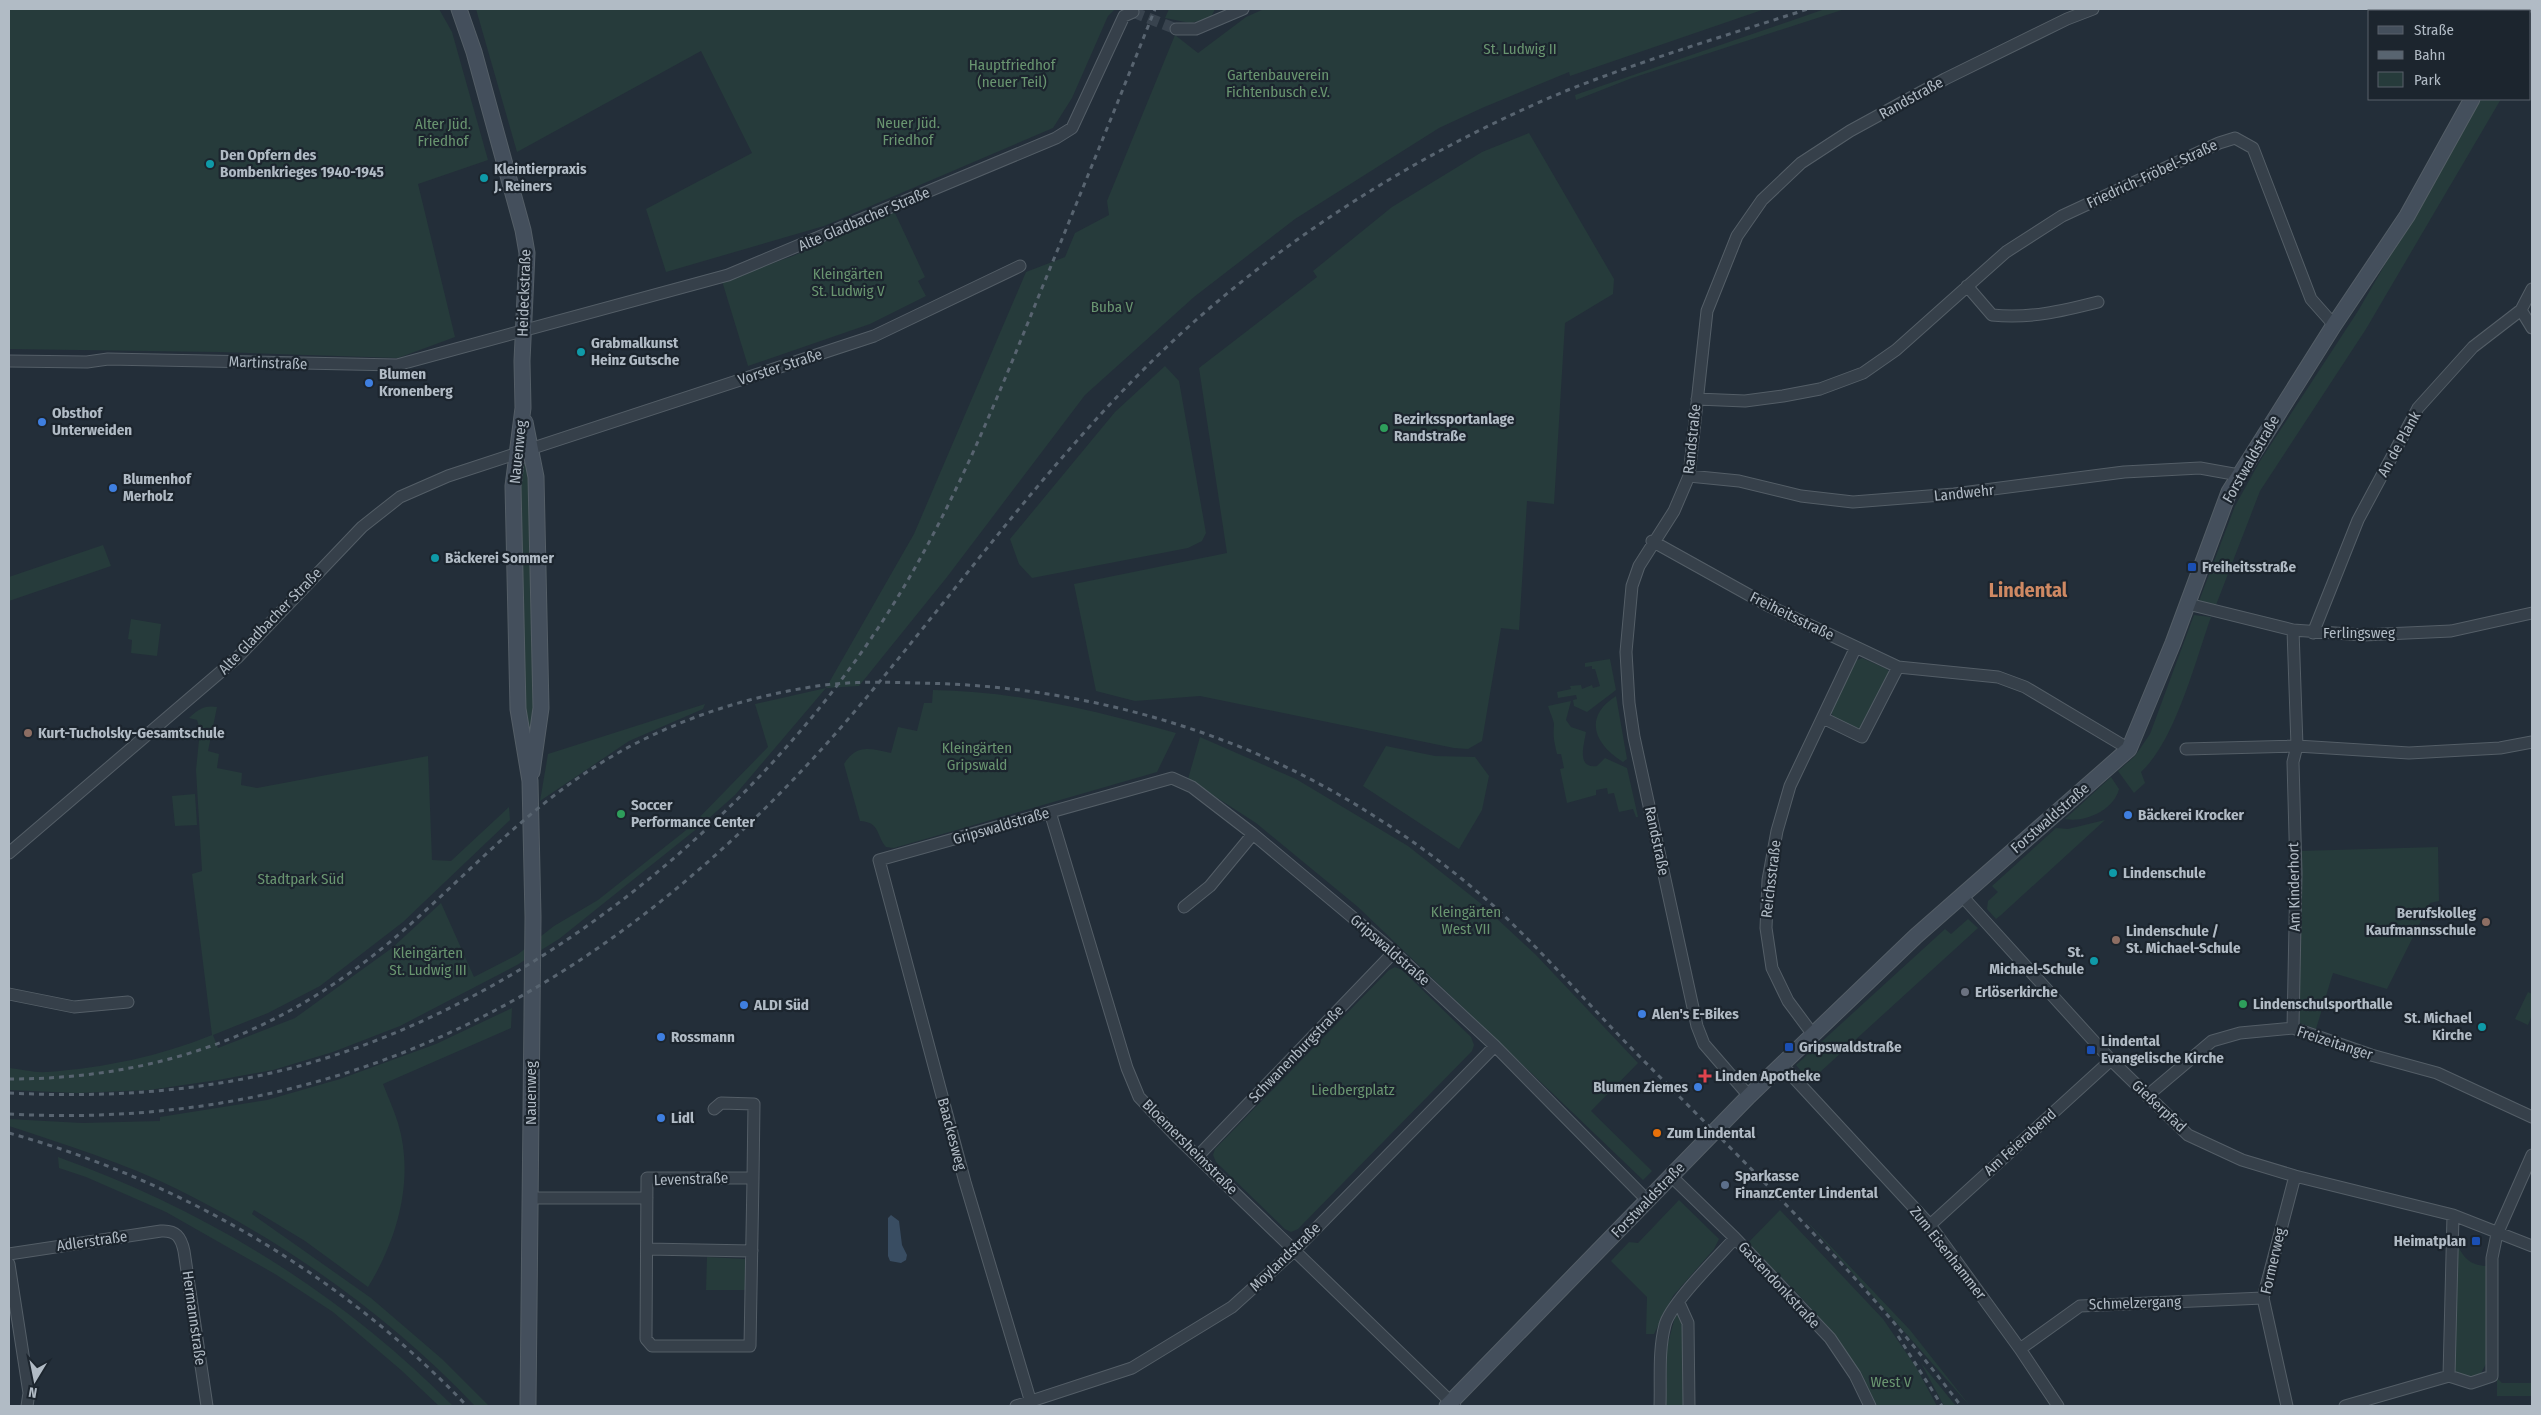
<svg xmlns="http://www.w3.org/2000/svg" width="2541" height="1415" font-family="'Fira Sans Condensed',sans-serif">
<style>
.green{fill:#263b3b}
.water{fill:#394d62}
.lines{fill:none;stroke-linecap:round;stroke-linejoin:round}
.street-tunnel{stroke:#38434e;stroke-width:11;stroke-dasharray:11 5.5;stroke-linecap:butt}
.street-casing{stroke:#545e67;stroke-width:13}
.secondary-casing{stroke:#545e67;stroke-width:17}
.street{stroke:#36404a;stroke-width:11}
.secondary{stroke:#444f5c;stroke-width:15}
.rail{stroke:#586470;stroke-width:3;stroke-dasharray:5 5;stroke-linecap:butt}
.culture-dot{fill:#0f9aa8;stroke:#1c252e;stroke-width:2}
.shop-dot{fill:#3f7fe0;stroke:#1c252e;stroke-width:2}
.leisure-dot{fill:#2e9e5b;stroke:#1c252e;stroke-width:2}
.transit-dot{fill:#1a4fb4;stroke:#1c252e;stroke-width:2}
.education-dot{fill:#8d6e63;stroke:#1c252e;stroke-width:2}
.worship-dot{fill:#6b7280;stroke:#1c252e;stroke-width:2}
.health-dot{fill:#e0444e;stroke:#1c252e;stroke-width:2}
.food-dot{fill:#e8710a;stroke:#1c252e;stroke-width:2}
.service-dot{fill:#5c6f8a;stroke:#1c252e;stroke-width:2}
.labels{text-anchor:middle;dominant-baseline:central;stroke-width:4.5;stroke-linejoin:round;paint-order:stroke}
.park-label{font-size:15px;fill:#699570;stroke:#1c252e}
.street-label{font-size:15px;fill:#b1bbc5;stroke:#1c252e}
.poi-label{font-size:15px;font-weight:bold;fill:#b1bbc5;stroke:#1c252e;text-anchor:start}
.district-label{font-size:20px;font-weight:bold;fill:#cf8963;stroke:#1c252e}
</style>
<rect width="100%" height="100%" fill="#232e39"/>
<path class="green" d="M9 9H439L452 32 488 160 418 184 455 337 398 358 218 352 9 349Z
M476 9H1115L1108 16 1072 98 1053 128 824 226 666 272 646 209 752 153 701 51 517 152Z
M1169 9H1215L1210 19 1190 23 1165 18Z
M1264 9H1765L1570 76 1569 72 1482 108 1439 128 1295 219 1194 297 1085 395 947 577 859 686 826 688 735 795 699 827 559 939 517 965 400 1026 333 1052 273 1070 218 1080 149 1090 78 1093 9 1090V1068C21 1069 35 1073 47 1072 103 1068 161 1056 212 1035L192 874 202 871 196 770 200 730 197 720 189 718C199 709 204 705 217 707L208 751 219 754 217 768 242 773 241 785 257 788 428 756 432 860 451 861 509 807 510 820 403 922 320 986 268 1013 213 1035 218 1048 295 1018 392 948 441 903 474 977 517 955 554 926 598 900 690 827 768 747 755 704 826 688 914 534 1026 272 1065 257 1075 233 1109 215 1107 201 1175 35 1198 53 1246 17Z
M1825 9H1845L1632 78 1576 100 1575 95Z
M2481 99H2501L2366 329 2260 491 2216 605 2199 601 2235 506 2260 461 2358 311Z
M1529 133 1614 279 1613 294 1565 323 1554 504 1527 501 1519 630 1501 628 1482 741 1468 749 1454 748 1200 696 1135 701 1096 691 1074 584 1227 553 1199 368 1317 277 1313 271 1392 207 1482 152Z
M894 211 925 277 918 281 926 296 870 324 748 366 722 281 793 256Z
M1165 366 1179 381 1206 533 1202 541 1188 548 1032 578 1019 564 1010 539 1115 412Z
M526 461 529 463 536 709 533 728 529 731 525 728 518 485 522 462Z
M103 545 111 566 9 601V577Z
M2194 615 2211 617C2195 662 2175 741 2141 772L2145 783 2134 793 2118 771 2135 756 2150 734Z
M131 619 161 624 157 656 131 653 132 640 128 639Z
M1862 658 1887 669 1889 672 1859 729 1834 719 1831 711 1855 661Z
M1610 659 1616 690 1587 712 1574 706 1573 700 1577 699 1576 695 1558 698 1557 692 1571 689 1570 686 1581 685 1582 689 1592 685 1593 688 1600 686 1595 669H1592V666L1585 667V663Z
M933 690C1016 691 1096 711 1176 733L1157 772 894 848 886 847C876 835 880 822 860 821L844 764C857 743 870 749 891 753L898 727 917 731 924 703H932Z
M1616 696 1627 759 1623 762C1594 744 1583 717 1616 696Z
M1571 701 1566 720 1571 727 1586 732C1584 745 1576 769 1597 766L1605 758 1627 768 1638 817H1636L1633 809 1619 812 1614 793 1608 794 1607 788 1596 790V795L1567 803 1560 769 1564 768 1561 754H1557C1554 740 1553 737 1554 725 1554 720 1550 713 1548 706Z
M705 704 703 709 629 741 540 801 548 754Z
M1200 737 1296 779 1408 846 1479 902 1536 955 1638 1063 1591 1111 1652 1171 1643 1180 1358 907 1256 823 1188 779Z
M1386 746 1435 756 1475 757 1489 776 1482 810 1459 849 1363 786Z
M2111 777 2119 789C2114 810 2085 823 2065 819Z
M195 794 197 825 175 826 172 796Z
M2105 820 2001 915 1996 919 1987 909 1988 901 1998 892 1992 886 2056 828 2068 829Z
M2438 847 2439 901 2430 903 2387 989 2333 973 2316 1029 2300 1023 2299 851Z
M1968 919 1978 928 1819 1073 1809 1079H1802L1797 1074 1801 1071 1796 1065 1945 929 1951 934Z
M1395 967 1402 970 1471 1037 1474 1045 1472 1051 1298 1229 1291 1232 1285 1229 1216 1162 1213 1155 1215 1149 1389 970Z
M2528 992 2532 994V1015L2528 1025 2515 1019Z
M512 1008 511 1028 383 1084C388 1097 394 1110 398 1123 415 1179 397 1240 368 1287L305 1241 254 1210 252 1214 371 1298 442 1359 489 1406H475C391 1317 288 1244 179 1190 125 1163 66 1145 9 1126V1119L82 1123 160 1121V1117L267 1100 340 1079 436 1044Z
M58 1157C208 1211 341 1293 453 1406H439L401 1370 333 1312 275 1274 166 1212 86 1177 59 1168Z
M1679 1200 1719 1239 1714 1249 1673 1296 1654 1334H1646L1647 1297 1611 1261 1629 1242 1638 1243Z
M1780 1210 1883 1319 1916 1367 1937 1406H1877C1844 1336 1801 1296 1747 1244Z
M1801 1215 1910 1330 1970 1406Z
M2456 1242C2463 1257 2469 1265 2486 1266L2487 1362 2480 1375 2471 1378 2455 1372 2454 1367Z
M707 1257 745 1259 746 1290H706Z
M1678 1314 1683 1320V1406H1666L1667 1347 1675 1317Z
M1921 1363 1956 1406H1944Z
M2497 1378 2502 1383H2532V1396H2497Z"/>
<path class="water" d="M891 1215 899 1221 902 1245 907 1255 906 1260 901 1263 890 1261 888 1256V1218Z"/>
<g class="lines">
<path class="street-tunnel" d="M1133 12 1176 29"/>
<g class="street-casing">
<path id="street" d="M1176 29H1196L1243 9
M1967 286 1992 315C2030 319 2062 311 2098 302
M2521 310 2532 328
M9 361 87 362 108 359 397 365 728 275 1056 138 1072 128 1124 16 1133 12
M1697 399 1745 401 1783 396 1820 389 1863 373 1896 350 2006 252 2062 216 2219 143 2235 138 2253 148 2311 299 2334 325
M1689 476 1739 481 1801 496 1853 502 1954 494 2124 472 2200 468 2239 475
M1652 541 1767 605 1898 667 1998 677 2025 687 2129 749
M2188 604 2293 630 2363 635 2451 631 2532 613
M2293 630 2297 746 2293 762 2296 873 2293 1028
M2313 633 2358 520 2418 408 2473 347 2521 310 2532 289
M1823 718 1862 737 1898 667
M2186 749 2297 746 2409 753 2500 748 2532 742
M1050 812 1127 1068 1139 1097 1175 1135 1455 1406
M9 853 238 657 362 527 400 497 448 476 874 336 1020 266
M1962 896 2111 1060 2188 1135 2242 1160 2295 1176 2453 1215 2532 1246
M1184 907 1210 886 1253 834
M9 994 74 1007 128 1002
M1814 1036 1788 1001 1772 968 1766 928 1768 880 1777 831 1790 786 1856 647
M1783 1066 1930 1225 2020 1349 2058 1406
M1749 1096 1704 1044 1697 1026 1634 737 1629 703 1626 652 1632 586 1639 566 1674 511 1689 476 1707 311 1737 236 1762 200 1801 163 1850 131 1945 79 2067 19 2093 9
M2147 1096 2212 1041 2240 1033 2293 1028 2371 1055 2437 1073 2532 1117
M714 1109 721 1103 754 1104 753 1178H647L646 1339 652 1346H750L753 1178
M1198 1156 1394 952
M1671 1176 1735 1238 1830 1338 1855 1375 1870 1406
M531 1198H647
M2453 1215 2449 1376 2471 1383 2492 1376V1258L2497 1234 2532 1155
M1930 1225 2111 1060
M647 1249 752 1251
M9 1254 161 1231C176 1230 181 1237 184 1251L207 1406
M9 1264 29 1393 27 1406
M1679 1303 1688 1323 1689 1406
M2020 1349 2080 1306 2263 1298
M1016 1406 1132 1368 1232 1307 1295 1250 1495 1046
M1032 1406 965 1182 879 860 1172 778 1192 787 1253 834 1394 952 1495 1046 1647 1200
M1660 1406C1661 1380 1658 1351 1665 1325 1670 1304 1719 1256 1735 1238
M2287 1406 2263 1298 2295 1176
M2345 1406 2449 1376"/>
</g>
<g class="secondary-casing">
<path id="secondary" d="M459 9 474 52 523 230 527 253 522 361 523 408 513 486 518 709 530 781 533 917 528 1406
M2521 11 2523 9
M525 422 536 477 541 708 532 772
M1447 1406 1749 1096 1916 936 2129 749 2173 643 2229 492 2334 325 2407 216 2472 99"/>
</g>
<use href="#street" class="street"/>
<use href="#secondary" class="secondary"/>
<path class="rail" d="M9 1079C168 1079 296 1028 414 921 473 868 526 811 593 768 658 726 735 699 811 687 846 681 882 682 917 683 1077 685 1239 729 1374 816 1417 843 1458 874 1496 908 1547 956 1593 1010 1643 1060 1753 1171 1867 1281 1961 1406
M9 1093C107 1098 203 1092 299 1066 543 999 777 802 905 585 961 490 1001 389 1042 288 1080 195 1118 102 1155 9
M9 1114C358 1133 627 976 850 717 964 583 1064 437 1196 320 1306 223 1433 146 1568 90 1646 59 1728 35 1808 9
M9 1133C183 1182 342 1275 467 1406
M1898 1336 1942 1406"/>
</g>
<g class="culture-dot">
<circle cx="210" cy="164" r="5"/>
<circle cx="484" cy="178" r="5"/>
<circle cx="581" cy="352" r="5"/>
<circle cx="435" cy="558" r="5"/>
<circle cx="2113" cy="873" r="5"/>
<circle cx="2094" cy="961" r="5"/>
<circle cx="2482" cy="1027" r="5"/>
</g>
<g class="shop-dot">
<circle cx="369" cy="383" r="5"/>
<circle cx="42" cy="422" r="5"/>
<circle cx="113" cy="488" r="5"/>
<circle cx="2128" cy="815" r="5"/>
<circle cx="744" cy="1005" r="5"/>
<circle cx="1642" cy="1014" r="5"/>
<circle cx="661" cy="1037" r="5"/>
<circle cx="1698" cy="1087" r="5"/>
<circle cx="661" cy="1118" r="5"/>
</g>
<g class="leisure-dot">
<circle cx="1384" cy="428" r="5"/>
<circle cx="621" cy="814" r="5"/>
<circle cx="2243" cy="1004" r="5"/>
</g>
<g class="transit-dot">
<rect x="2187" y="562" width="10" height="10" rx="2.5"/>
<rect x="1784" y="1042" width="10" height="10" rx="2.5"/>
<rect x="2086" y="1045" width="10" height="10" rx="2.5"/>
<rect x="2471" y="1236" width="10" height="10" rx="2.5"/>
</g>
<g class="education-dot">
<circle cx="28" cy="733" r="5"/>
<circle cx="2486" cy="922" r="5"/>
<circle cx="2116" cy="940" r="5"/>
</g>
<circle class="worship-dot" cx="1965" cy="992" r="5"/>
<path class="health-dot" d="M1702.5 1068.5h5v5h5v5h-5v5h-5v-5h-5v-5h5z"/>
<circle class="food-dot" cx="1657" cy="1133" r="5"/>
<circle class="service-dot" cx="1725" cy="1185" r="5"/>
<g class="labels">
<g class="park-label">
<text x="1520" y="49">St. Ludwig II</text>
<text x="1012" y="65">Hauptfriedhof<tspan x="1012" dy="17">(neuer Teil)</tspan></text>
<text x="1278" y="75">Gartenbauverein<tspan x="1278" dy="17">Fichtenbusch e.V.</tspan></text>
<text x="908" y="123">Neuer Jüd.<tspan x="908" dy="17">Friedhof</tspan></text>
<text x="443" y="124">Alter Jüd.<tspan x="443" dy="17">Friedhof</tspan></text>
<text x="848" y="274">Kleingärten<tspan x="848" dy="17">St. Ludwig V</tspan></text>
<text x="1112" y="307">Buba V</text>
<text x="977" y="748">Kleingärten<tspan x="977" dy="17">Gripswald</tspan></text>
<text x="301" y="879">Stadtpark Süd</text>
<text x="1466" y="912">Kleingärten<tspan x="1466" dy="17">West VII</tspan></text>
<text x="428" y="953">Kleingärten<tspan x="428" dy="17">St. Ludwig III</tspan></text>
<text x="1353" y="1090">Liedbergplatz</text>
<text x="1891" y="1382">West V</text>
</g>
<g class="street-label">
<text transform="translate(1911 98) rotate(-29)">Randstraße</text>
<text transform="translate(2152 174) rotate(-25)">Friedrich-Fröbel-Straße</text>
<text transform="translate(864 219) rotate(-23)">Alte Gladbacher Straße</text>
<text transform="translate(524 293) rotate(-88)">Heideckstraße</text>
<text transform="translate(268 363) rotate(2)">Martinstraße</text>
<text transform="translate(780 367) rotate(-18)">Vorster Straße</text>
<text transform="translate(1692 439) rotate(-84)">Randstraße</text>
<text transform="translate(2399 444) rotate(-61)">An de Plank</text>
<text transform="translate(518 452) rotate(-84)">Nauenweg</text>
<text transform="translate(2251 459) rotate(-60)">Forstwaldstraße</text>
<text transform="translate(1964 493) rotate(-6)">Landwehr</text>
<text transform="translate(1792 616) rotate(26)">Freiheitsstraße</text>
<text transform="translate(270 621) rotate(-46)">Alte Gladbacher Straße</text>
<text x="2359" y="633">Ferlingsweg</text>
<text transform="translate(2050 818) rotate(-41)">Forstwaldstraße</text>
<text transform="translate(1001 826) rotate(-16)">Gripswaldstraße</text>
<text transform="translate(1657 841) rotate(78)">Randstraße</text>
<text transform="translate(1771 879) rotate(-83)">Reichsstraße</text>
<text transform="translate(2294 887) rotate(-91)">Am Kinderhort</text>
<text transform="translate(1390 950) rotate(41)">Gripswaldstraße</text>
<text transform="translate(2335 1043) rotate(18)">Freizeitanger</text>
<text transform="translate(1296 1054) rotate(-46)">Schwanenburgstraße</text>
<text transform="translate(531 1093) rotate(-90)">Nauenweg</text>
<text transform="translate(2159 1106) rotate(43)">Gießerpfad</text>
<text transform="translate(952 1134) rotate(75)">Baackesweg</text>
<text transform="translate(2020 1142) rotate(-42)">Am Feierabend</text>
<text transform="translate(1190 1147) rotate(45)">Bloemersheimstraße</text>
<text transform="translate(691 1179) rotate(-2)">Levenstraße</text>
<text transform="translate(1648 1200) rotate(-46)">Forstwaldstraße</text>
<text transform="translate(92 1241) rotate(-8)">Adlerstraße</text>
<text transform="translate(1948 1253) rotate(52)">Zum Eisenhammer</text>
<text transform="translate(1285 1257) rotate(-44)">Moylandstraße</text>
<text transform="translate(2273 1261) rotate(-77)">Formerweg</text>
<text transform="translate(1779 1285) rotate(47)">Gastendonkstraße</text>
<text transform="translate(2135 1303) rotate(-2)">Schmelzergang</text>
<text transform="translate(194 1318) rotate(82)">Hermannstraße</text>
</g>
<g class="poi-label">
<text x="220" y="155">Den Opfern des<tspan x="220" dy="17">Bombenkrieges 1940-1945</tspan></text>
<text x="494" y="169">Kleintierpraxis<tspan x="494" dy="17">J. Reiners</tspan></text>
<text x="591" y="343">Grabmalkunst<tspan x="591" dy="17">Heinz Gutsche</tspan></text>
<text x="379" y="374">Blumen<tspan x="379" dy="17">Kronenberg</tspan></text>
<text x="52" y="413">Obsthof<tspan x="52" dy="17">Unterweiden</tspan></text>
<text x="1394" y="419">Bezirkssportanlage<tspan x="1394" dy="17">Randstraße</tspan></text>
<text x="123" y="479">Blumenhof<tspan x="123" dy="17">Merholz</tspan></text>
<text x="445" y="558">Bäckerei Sommer</text>
<text x="2202" y="567">Freiheitsstraße</text>
<text x="38" y="733">Kurt-Tucholsky-Gesamtschule</text>
<text x="631" y="805">Soccer<tspan x="631" dy="17">Performance Center</tspan></text>
<text x="2138" y="815">Bäckerei Krocker</text>
<text x="2123" y="873">Lindenschule</text>
<text x="2476" y="913" text-anchor="end">Berufskolleg<tspan x="2476" dy="17">Kaufmannsschule</tspan></text>
<text x="2126" y="931">Lindenschule /<tspan x="2126" dy="17">St. Michael-Schule</tspan></text>
<text x="2084" y="952" text-anchor="end">St.<tspan x="2084" dy="17">Michael-Schule</tspan></text>
<text x="1975" y="992">Erlöserkirche</text>
<text x="2253" y="1004">Lindenschulsporthalle</text>
<text x="754" y="1005">ALDI Süd</text>
<text x="1652" y="1014">Alen's E-Bikes</text>
<text x="2472" y="1018" text-anchor="end">St. Michael<tspan x="2472" dy="17">Kirche</tspan></text>
<text x="671" y="1037">Rossmann</text>
<text x="2101" y="1041">Lindental<tspan x="2101" dy="17">Evangelische Kirche</tspan></text>
<text x="1799" y="1047">Gripswaldstraße</text>
<text x="1715" y="1076">Linden Apotheke</text>
<text x="1688" y="1087" text-anchor="end">Blumen Ziemes</text>
<text x="671" y="1118">Lidl</text>
<text x="1667" y="1133">Zum Lindental</text>
<text x="1735" y="1176">Sparkasse<tspan x="1735" dy="17">FinanzCenter Lindental</tspan></text>
<text x="2466" y="1241" text-anchor="end">Heimatplan</text>
</g>
<g class="district-label">
<text x="2028" y="590">Lindental</text>
</g>
</g>
<rect width="2541" height="1415" fill="none" stroke="#b1bbc5" stroke-width="20"/>
<rect x="2368" y="10" width="162" height="90" fill="#1c252e" stroke="#58616a"/>
<rect x="2378" y="26" width="25" height="8" fill="#444f5c" stroke="#58616a"/>
<text x="2414" y="35" font-size="15" fill="#b1bbc5">Straße</text>
<rect x="2378" y="51" width="25" height="8" fill="#586470" stroke="#58616a"/>
<text x="2414" y="60" font-size="15" fill="#b1bbc5">Bahn</text>
<rect x="2378" y="72" width="25" height="15" fill="#263b3b" stroke="#58616a"/>
<text x="2414" y="85" font-size="15" fill="#b1bbc5">Park</text>
<g transform="translate(35 1380) rotate(190)" stroke="#1c252e" stroke-width="4" paint-order="stroke">
<path d="M0-4L9 19L0 12L-9 19Z" fill="#b1bbc5"/>
<text y="-8" font-size="14" font-weight="bold" text-anchor="middle" fill="#b1bbc5">N</text>
</g>
</svg>
